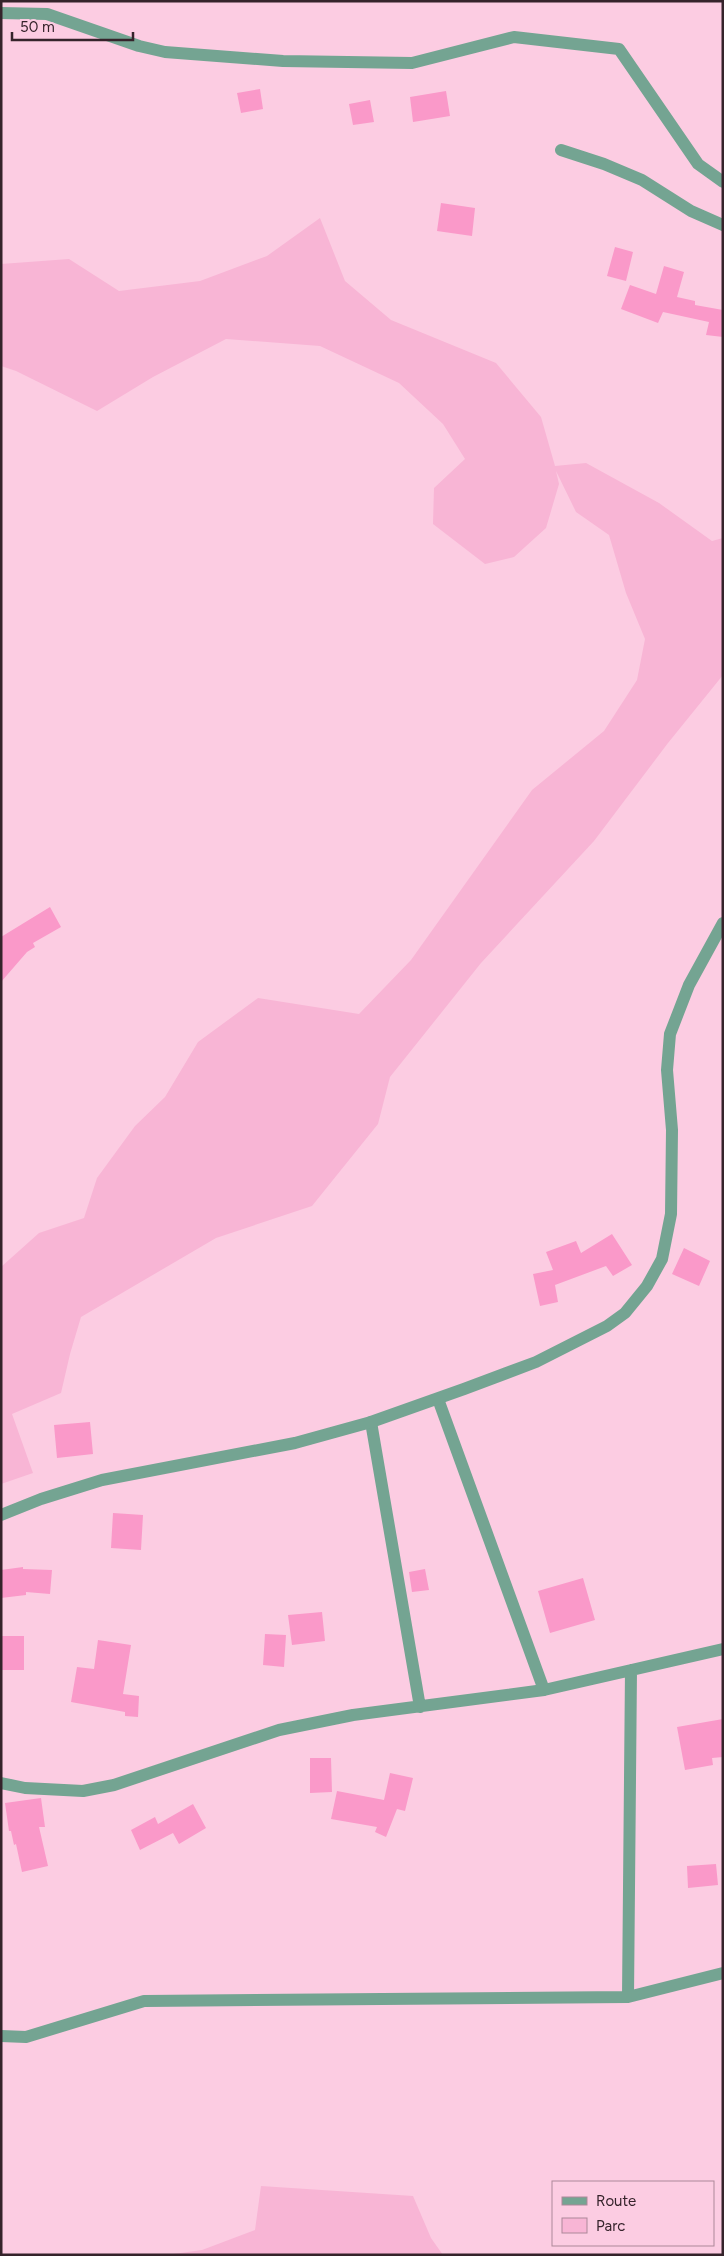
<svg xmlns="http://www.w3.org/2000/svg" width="724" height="2256" font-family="Figtree,sans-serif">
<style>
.green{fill:#f8b5d5}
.building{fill:#fa99c9}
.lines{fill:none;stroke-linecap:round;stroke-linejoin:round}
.minor{stroke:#74a492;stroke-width:12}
.tertiary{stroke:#74a492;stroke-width:12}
</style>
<rect width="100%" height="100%" fill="#fccce2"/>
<path class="green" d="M320 218 345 281 391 320 496 363 541 417 555 466 586 463 659 503 712 541 723 538V675L668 743 594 841 481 963 390 1077 378 1124 312 1206 216 1238 81 1317 70 1354 61 1393 12 1414 33 1473 1 1484V1267L39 1233 84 1218 97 1178 135 1126 165 1097 198 1042 258 998 359 1014 411 960 532 790 604 731 637 680 645 639 626 593 609 535 576 512 556 471 559 484 546 528 514 557 485 564 433 524 434 488 465 459 443 424 399 383 320 346 226 339 153 377 97 411 16 371 1 366V264L69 259 119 291 200 281 267 256Z
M261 2186 413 2196 431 2238 443 2255H166L202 2250 255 2230Z"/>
<path class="building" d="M260 89 263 109 241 113 237 93Z
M446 91 450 116 413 122 410 97Z
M370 100 374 122 353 125 349 104Z
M441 203 475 208 472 236 437 231Z
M615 247 633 252 626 281 607 276Z
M664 266 684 272 677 297 695 301V305L723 310V337L706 335 709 322 663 312 658 323 621 309 630 285 656 294Z
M50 907 61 927 33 943 35 947 27 952 1 982V937Z
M612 1234 632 1265 613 1276 606 1266 555 1285 558 1302 540 1306 533 1274 553 1270 546 1252 576 1241 581 1253Z
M684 1248 710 1261 699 1286 672 1274Z
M90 1422 93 1454 57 1458 54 1425Z
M113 1513 143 1515 141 1550 111 1548Z
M23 1567V1569L52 1570 50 1594 26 1592V1595L1 1598V1570Z
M425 1569 429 1590 412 1592 409 1572Z
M583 1578 595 1620 550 1633 538 1591Z
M322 1612 325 1641 292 1645 288 1615Z
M265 1634 286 1635 284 1667 263 1665Z
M1 1636H24V1670H1Z
M98 1640 131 1645 123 1694 139 1696 138 1717 125 1716V1712L71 1702 77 1667 94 1669Z
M723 1719V1757L712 1758 713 1765 685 1770 677 1727Z
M310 1758H331L332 1792 310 1793Z
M390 1773 413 1778 405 1811 397 1809 386 1837 375 1832 377 1827 331 1819 337 1791 384 1800Z
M41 1798 45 1827H39L48 1866 22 1872 16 1844 14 1845 11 1831H9L5 1803Z
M193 1804 206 1828 179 1844 173 1833 140 1850 131 1830 155 1817 158 1824Z
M716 1864 718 1885 688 1888 687 1866Z"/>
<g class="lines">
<path class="minor" d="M1 13 47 14 139 46 165 52 283 61 412 63 514 37 619 49 698 164 723 182
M561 150 604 164 642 180 691 211 723 225
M438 1399 544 1690
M371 1422 420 1707
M1 1783 25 1788 83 1791 114 1785 279 1730 353 1715 544 1690 723 1649
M628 1997 631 1670
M1 2036 26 2037 144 2001 628 1997 723 1973"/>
<path class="tertiary" d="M1 1515 41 1499 102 1480 295 1443 371 1422 464 1389 536 1362 607 1326 625 1313 647 1286 662 1259 671 1214 672 1130 667 1070 670 1034 689 985 723 923"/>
</g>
<rect width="724" height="2256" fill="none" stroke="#35232b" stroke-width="5"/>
<rect x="552" y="2181" width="162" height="65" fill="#fccce2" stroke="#ac8899"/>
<rect x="562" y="2197" width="25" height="8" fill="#74a492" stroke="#ac8899"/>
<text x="596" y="2206" font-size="15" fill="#35232b">Route</text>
<rect x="562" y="2218" width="25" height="15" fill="#f8b5d5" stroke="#ac8899"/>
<text x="596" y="2231" font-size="15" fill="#35232b">Parc</text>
<path d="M12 32v8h121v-8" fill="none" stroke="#35232b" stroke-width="2.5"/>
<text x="20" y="32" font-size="15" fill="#35232b" stroke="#fccce2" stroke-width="4" paint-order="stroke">50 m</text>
</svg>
